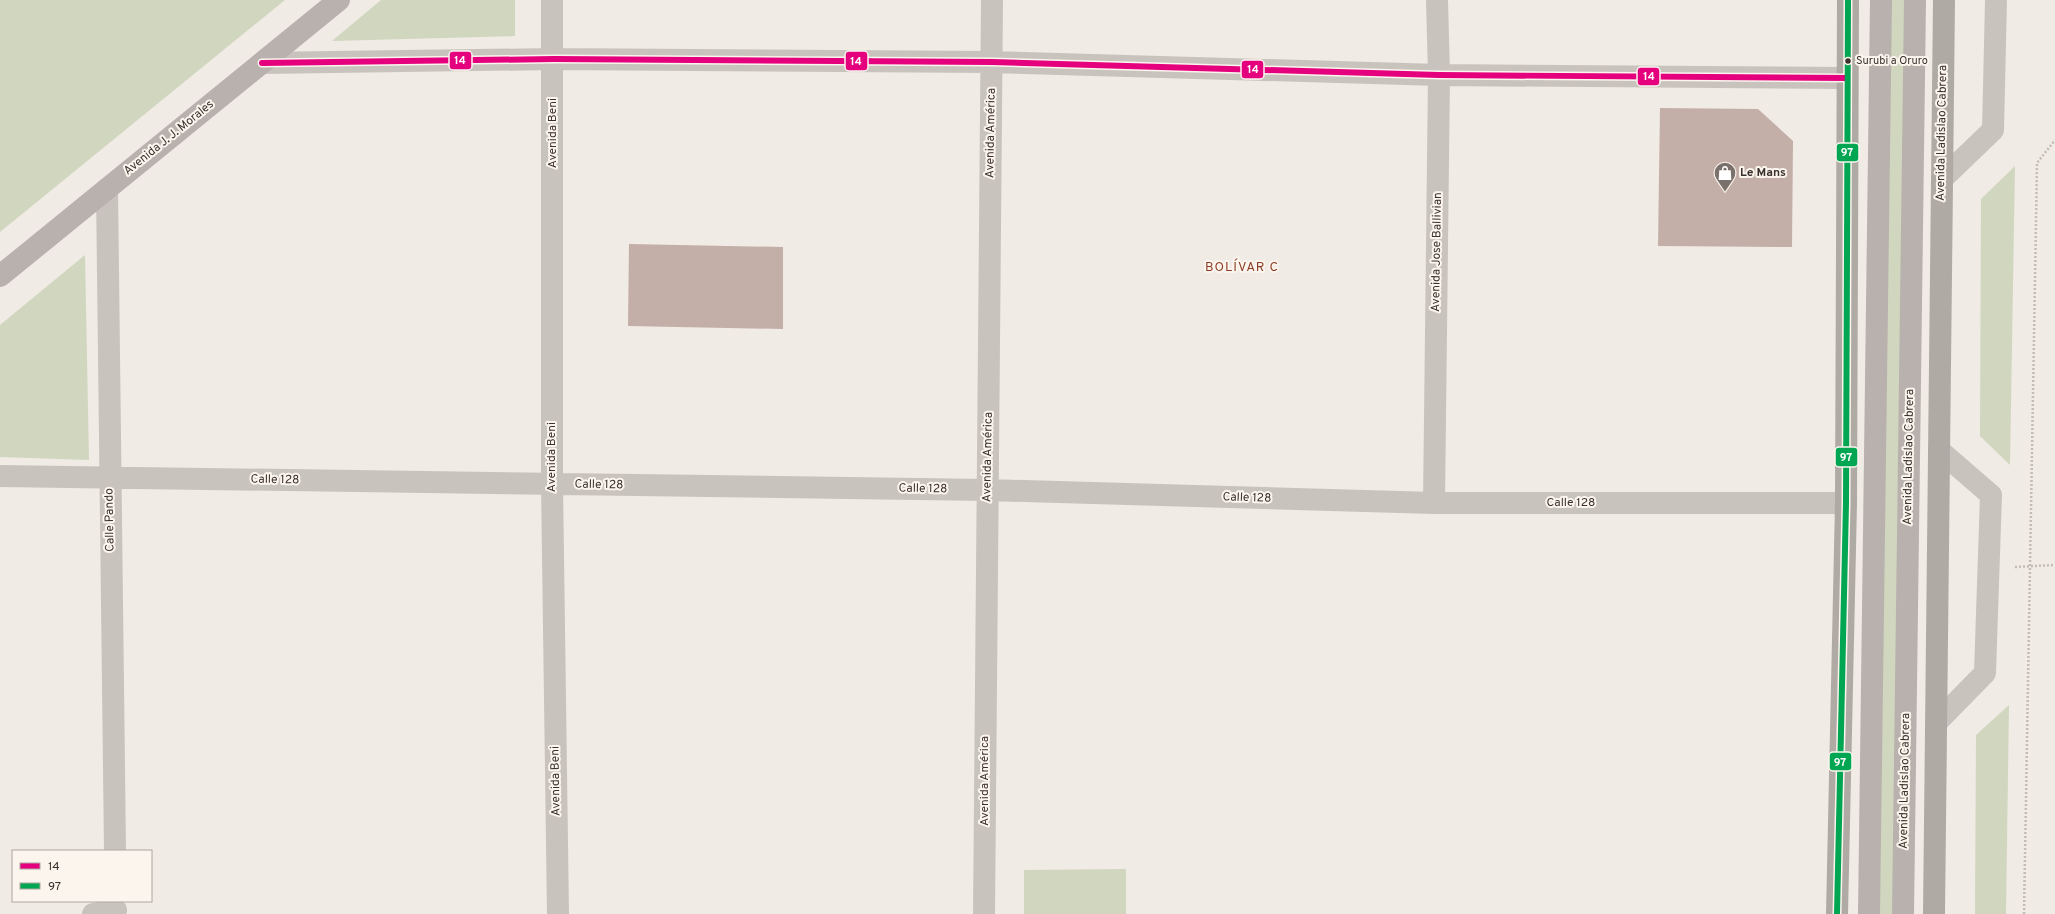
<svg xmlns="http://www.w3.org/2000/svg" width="2055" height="914" font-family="Overpass,sans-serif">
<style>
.green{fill:#d1d6bf}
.building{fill:#c3afa7}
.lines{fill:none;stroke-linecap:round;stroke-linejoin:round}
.path{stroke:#c2bbb6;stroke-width:2.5;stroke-dasharray:2 2;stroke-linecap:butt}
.minor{stroke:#c9c3be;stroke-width:22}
.major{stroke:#b8b1ad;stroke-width:22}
.highway{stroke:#afaaa4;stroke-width:22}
.bus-1-casing{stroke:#fbf5ee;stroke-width:9}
.bus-2-casing{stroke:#fbf5ee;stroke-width:9}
.bus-1{stroke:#e5007d;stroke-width:6}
.bus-2{stroke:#00a651;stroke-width:6}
.bus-dot{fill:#3b302b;stroke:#fbf5ee;stroke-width:1.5}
.labels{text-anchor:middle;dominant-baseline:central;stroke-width:4;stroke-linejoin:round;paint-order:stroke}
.bus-label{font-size:11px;fill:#3b302b;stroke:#fbf5ee;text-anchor:start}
.street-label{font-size:12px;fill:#3b302b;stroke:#fbf5ee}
.poi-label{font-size:12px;font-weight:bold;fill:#3b302b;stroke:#fbf5ee;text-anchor:start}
.neighbourhood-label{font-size:13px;letter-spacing:1px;fill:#8c3b22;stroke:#fbf5ee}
.line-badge{stroke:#fbf5ee;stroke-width:1.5}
.badge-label{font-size:11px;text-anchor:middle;font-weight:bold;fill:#fff}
</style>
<rect width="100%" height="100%" fill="#f0ebe5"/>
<path class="green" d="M0 0H285L0 232Z
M381 0H515V36L332 41Z
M1889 0H1906L1895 914H1878Z
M2015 166 2010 465 1980 436 1981 199Z
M85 255 89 460 0 457V325Z
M2009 705 2006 914H1975L1976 735Z
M1126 869V914H1024V870Z"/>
<path class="building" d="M1660 108 1758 109 1793 141 1792 247 1658 246Z
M629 244 783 247V329L628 326Z"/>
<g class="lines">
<path class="path" d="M2015 567 2055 565
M2024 914 2037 163 2055 140"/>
<path class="minor" d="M552 0V484L558 914
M262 63 554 59 992 62 1439 75 1847 78
M1942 179 1993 130 1996 0
M107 189 115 851
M0 476 987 490 1434 503H1846
M1434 503 1439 75 1437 0
M1936 723 1985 673 1991 495 1939 450
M93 914 116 910
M984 914 992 0"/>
<path class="major" d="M0 276 339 0
M1869 914 1881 0
M1903 914 1915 0"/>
<path class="highway" d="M1837 914 1846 503 1848 0
M1934 914 1944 0"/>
<g class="bus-1-casing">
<path id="bus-1" d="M262 63 554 59 992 62 1439 75 1847 78"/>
</g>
<g class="bus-2-casing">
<path id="bus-2" d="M1837 914 1846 503 1848 0"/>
</g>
<use href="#bus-1" class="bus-1"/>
<use href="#bus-2" class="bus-2"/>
</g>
<defs>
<g id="shop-pin" transform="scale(1.15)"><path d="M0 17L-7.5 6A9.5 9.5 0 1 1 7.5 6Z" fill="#7a716c" stroke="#fbf5ee"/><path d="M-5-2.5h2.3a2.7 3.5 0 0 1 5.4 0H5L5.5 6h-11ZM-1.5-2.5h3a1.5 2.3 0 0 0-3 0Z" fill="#fff"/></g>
</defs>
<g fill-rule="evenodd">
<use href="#shop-pin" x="1725" y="173"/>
</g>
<circle class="bus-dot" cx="1848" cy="61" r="3.5"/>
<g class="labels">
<g class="bus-label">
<text x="1856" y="61">Surubi a Oruro</text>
</g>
<g class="street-label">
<text transform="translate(553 133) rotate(-90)">Avenida Beni</text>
<text transform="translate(991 133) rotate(-89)">Avenida América</text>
<text transform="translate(1942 133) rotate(-89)">Avenida Ladislao Cabrera</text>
<text transform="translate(169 138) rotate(-39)">Avenida J. J. Morales</text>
<text transform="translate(1437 252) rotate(-89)">Avenida Jose Ballivian</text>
<text transform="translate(552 457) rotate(-90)">Avenida Beni</text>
<text transform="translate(988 457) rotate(-89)">Avenida América</text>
<text transform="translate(1909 457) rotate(-89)">Avenida Ladislao Cabrera</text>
<text transform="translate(275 480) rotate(1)">Calle 128</text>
<text transform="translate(599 485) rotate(1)">Calle 128</text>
<text transform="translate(923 489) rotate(1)">Calle 128</text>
<text transform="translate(1247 498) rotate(2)">Calle 128</text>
<text x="1571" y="503">Calle 128</text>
<text transform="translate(110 520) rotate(-91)">Calle Pando</text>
<text transform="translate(556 781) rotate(-91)">Avenida Beni</text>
<text transform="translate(985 781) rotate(-90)">Avenida América</text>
<text transform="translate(1905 781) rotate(-89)">Avenida Ladislao Cabrera</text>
</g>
<g class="poi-label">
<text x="1740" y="173">Le Mans</text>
</g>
<g class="neighbourhood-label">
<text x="1242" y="268">BOLÍVAR C</text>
</g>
</g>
<g class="line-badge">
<rect x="449" y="51" width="23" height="19" rx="4" fill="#e5007d"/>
<rect x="845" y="51" width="23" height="20" rx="4" fill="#e5007d"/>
<rect x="1241" y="60" width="23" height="19" rx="4" fill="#e5007d"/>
<rect x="1637" y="67" width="23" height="19" rx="4" fill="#e5007d"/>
<rect x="1836" y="143" width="23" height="19" rx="4" fill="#00a651"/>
<rect x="1835" y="447" width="23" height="20" rx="4" fill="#00a651"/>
<rect x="1829" y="752" width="23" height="19" rx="4" fill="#00a651"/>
</g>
<g class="badge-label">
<text x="460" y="64">14</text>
<text x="856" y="65">14</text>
<text x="1253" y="73">14</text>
<text x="1649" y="80">14</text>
<text x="1847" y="156">97</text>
<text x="1846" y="461">97</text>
<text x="1840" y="766">97</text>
</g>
<rect x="12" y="850" width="140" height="52" fill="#fbf5ee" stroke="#aea6a0"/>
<rect x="20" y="863" width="20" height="6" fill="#e5007d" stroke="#aea6a0"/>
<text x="48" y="870" font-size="12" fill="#3b302b">14</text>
<rect x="20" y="883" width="20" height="6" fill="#00a651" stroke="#aea6a0"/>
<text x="48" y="890" font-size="12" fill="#3b302b">97</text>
</svg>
